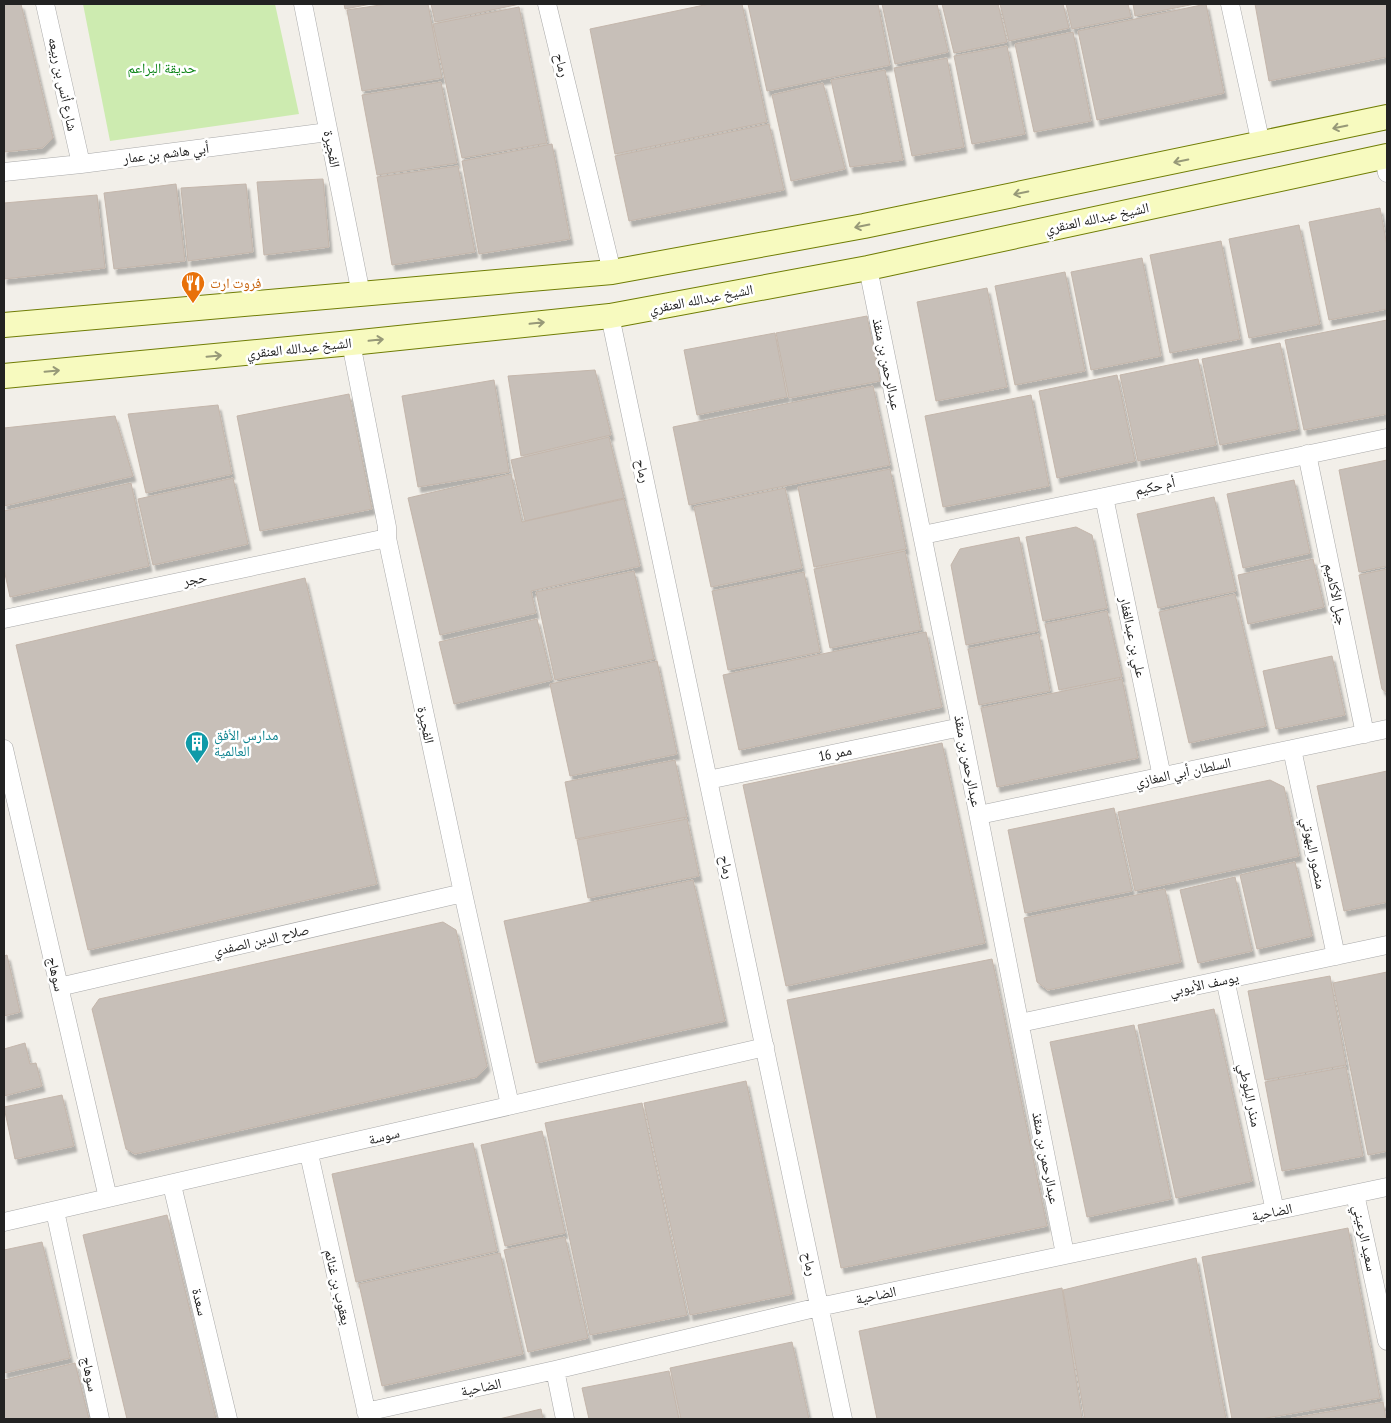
<svg xmlns="http://www.w3.org/2000/svg" width="1391" height="1423" font-family="'PT Sans Narrow','Noto Naskh Arabic',sans-serif">
<style>
.grass{fill:#cdebb0}
.building{fill:#c7bfb8;stroke:#c4b6ab;filter:url(#shadow)}
.lines{fill:none;stroke-linecap:round;stroke-linejoin:round}
.street-casing{stroke:#a9a9a9;stroke-width:19}
.secondary-casing{stroke:#707d05;stroke-width:26}
.street{stroke:#fff;stroke-width:18}
.secondary{stroke:#f7fabf;stroke-width:24}
.oneway{stroke:#979978}
.labels{text-anchor:middle;dominant-baseline:central;stroke-width:5;stroke-linejoin:round;paint-order:stroke}
.street-label{font-size:14px;fill:#222;stroke:#fff}
.park-label{font-size:14px;fill:#0c8416;stroke:#fff}
.food-label{font-size:14px;fill:#c56008;stroke:#fff;text-anchor:start}
.culture-label{font-size:14px;fill:#0d838f;stroke:#fff;text-anchor:start}
</style>
<defs>
<filter id="shadow"><feDropShadow dx="3" dy="5.5" stdDeviation="1" flood-color="#0004"/></filter>
</defs>
<rect width="100%" height="100%" fill="#f2efe9"/>
<path class="grass" d="M83 4H275L299 114 110 141Z"/>
<path class="building" d="M4 4H21L53 138 42 148 4 152Z
M344 4H371L345 9Z
M387 4H428L442 78 362 91 347 10Z
M431 4H520L435 22Z
M709 4H742L767 122 615 154 590 29Z
M748 4H878L890 65 767 91Z
M882 4H937L948 52 895 64Z
M942 4H998L1007 42 954 53Z
M1000 4H1063L1069 28 1009 41Z
M1066 4H1128L1131 17 1072 29Z
M1133 4H1195L1135 16Z
M1206 4 1224 93 1097 120 1078 31Z
M1255 4H1387V57L1269 81Z
M519 7 547 143 462 158 433 24Z
M1073 32 1091 121 1034 132 1015 44Z
M1007 46 1025 134 972 144 954 56Z
M947 58 964 147 912 156 894 68Z
M885 70 903 160 850 167 831 80Z
M441 82 457 163 377 175 362 95Z
M823 83 845 169 791 181 772 95Z
M769 124 784 190 629 221 615 156Z
M552 144 570 239 479 254 462 161Z
M458 166 475 252 392 265 377 177Z
M323 179 329 247 264 255 257 182Z
M176 184 185 261 114 269 104 193Z
M246 184 253 252 188 261 181 188Z
M97 195 105 268 4 279V203Z
M1380 208 1387 246V309L1329 320 1309 222Z
M1299 225 1320 324 1249 338 1229 239Z
M1221 241 1240 339 1170 353 1150 255Z
M1142 258 1161 356 1091 370 1071 272Z
M1065 272 1085 371 1015 385 995 286Z
M987 288 1007 387 936 401 917 302Z
M867 316 880 381 789 398 776 333Z
M1387 320V414L1304 430 1285 340Z
M775 333 787 397 697 415 684 350Z
M1280 343 1298 429 1220 445 1202 359Z
M1198 359 1216 445 1138 461 1120 375Z
M595 370 611 435 521 456 508 376Z
M1117 375 1135 461 1057 478 1039 391Z
M494 380 509 472 418 487 402 396Z
M873 386 890 465 689 505 673 427Z
M349 394 372 509 260 531 237 416Z
M1031 395 1049 486 943 507 925 416Z
M218 405 232 474 146 493 128 414Z
M115 416 133 476 4 506V428Z
M609 437 624 498 525 521 511 460Z
M1387 460V566L1359 572 1339 470Z
M890 469 906 549 814 567 798 487Z
M511 474 522 522 624 499 640 566 531 591 536 613 440 635 408 498Z
M233 478 248 544 153 565 138 499Z
M1294 480 1310 553 1243 568 1227 494Z
M131 483 149 566 10 597 4 569V511Z
M785 488 802 568 711 587 694 507Z
M1214 497 1236 591 1158 608 1137 514Z
M1076 527 1092 535 1107 608 1043 621 1026 537Z
M1019 537 1038 631 966 645 951 565 960 549Z
M905 551 921 630 830 648 814 569Z
M1313 559 1324 607 1248 624 1238 575Z
M1387 569V693L1382 689 1359 575Z
M634 571 654 659 555 680 536 592Z
M804 572 820 652 728 670 712 591Z
M305 578 377 884 88 950 16 645Z
M1235 594 1266 726 1189 743 1159 612Z
M1107 611 1122 677 1059 690 1045 624Z
M537 619 552 680 454 704 439 642Z
M926 632 942 707 739 750 723 675Z
M1039 634 1050 691 979 705 968 649Z
M1332 656 1345 715 1276 729 1263 671Z
M657 661 677 754 570 776 550 684Z
M1122 679 1138 758 997 787 981 708Z
M942 743 985 943 786 986 743 785Z
M675 760 687 817 576 839 565 782Z
M1387 771V902L1344 911 1317 786Z
M1270 780 1284 787 1299 856 1135 891 1118 812Z
M1114 808 1132 891 1025 913 1008 830Z
M687 819 699 876 588 898 577 840Z
M1295 862 1312 936 1257 949 1240 875Z
M1235 877 1252 951 1198 963 1180 890Z
M693 880 725 1021 536 1063 504 921Z
M1165 889 1181 962 1048 990 1037 982 1024 918Z
M443 922 456 930 487 1066 477 1077 135 1154 126 1149 92 1009 99 999Z
M7 955 20 1012 4 1016V956Z
M992 959 1047 1226 841 1268 787 1000Z
M1387 972V1151L1368 1155 1333 983Z
M1330 976 1346 1065 1265 1080 1248 991Z
M1214 1009 1252 1181 1176 1198 1138 1025Z
M1134 1025 1171 1199 1087 1217 1050 1042Z
M25 1043 30 1064 36 1063 42 1086 4 1096V1049Z
M1346 1067 1363 1156 1282 1171 1265 1082Z
M746 1081 792 1294 690 1315 644 1103Z
M62 1095 74 1146 15 1159 4 1107Z
M642 1103 687 1315 590 1335 545 1123Z
M542 1131 565 1233 505 1246 481 1145Z
M473 1143 497 1251 356 1282 332 1174Z
M167 1215 216 1419H127L83 1235Z
M1348 1228 1380 1398 1261 1419H1232L1202 1257Z
M565 1237 588 1338 528 1352 504 1250Z
M42 1242 70 1358 4 1373V1250Z
M500 1253 523 1354 382 1386 359 1284Z
M1196 1258 1226 1419H1085L1063 1290Z
M1062 1288 1082 1419H877L859 1331Z
M792 1342 809 1419H681L670 1368Z
M75 1363 89 1419H4V1380Z
M669 1371 679 1419H589L582 1388Z
M1383 1402 1386 1419H1288Z
M541 1409 543 1419H499Z"/>
<g class="lines">
<g class="street-casing">
<path id="street" d="M45 4 81 164
M303 4 361 294
M547 4 612 272
M1230 4 1261 144
M1384 157 1387 173
M4 172 81 164 328 132
M868 268 961 727 1065 1254
M610 316 843 1419
M351 343 387 527V538L463 893 510 1105
M1307 454 1365 734
M1104 497 1162 777
M923 535 1387 438
M4 619 387 538
M4 749 108 1198
M1292 749 1336 956
M708 780 961 727
M979 815 1387 729
M1225 979 1275 1211
M59 987 463 893
M1020 1023 1387 945
M309 1154 368 1419
M172 1185 228 1419
M1355 1194 1387 1341
M55 1211 100 1419
M4 1222C258 1166 511 1105 765 1047
M555 1370 565 1419
M366 1412 555 1370 819 1307 1387 1187"/>
</g>
<g class="secondary-casing">
<path id="secondary" d="M4 325 612 272 864 226 1387 117
M4 376 351 343 610 316 868 268 1387 156"/>
</g>
<use href="#street" class="street"/>
<use href="#secondary" class="secondary"/>
</g>
<defs><path id="oneway-shaft" d="M-6 0H5M1.5-3L5.5 0L1.5 3" fill="none" stroke-width="1.6" stroke-linecap="round" stroke-linejoin="round" transform="scale(1.25)"/></defs>
<g class="oneway">
<use href="#oneway-shaft" transform="translate(1340 127) rotate(168)"/>
<use href="#oneway-shaft" transform="translate(1181 161) rotate(168)"/>
<use href="#oneway-shaft" transform="translate(1021 193) rotate(168)"/>
<use href="#oneway-shaft" transform="translate(862 226) rotate(169)"/>
<use href="#oneway-shaft" transform="translate(537 323) rotate(-6)"/>
<use href="#oneway-shaft" transform="translate(376 340) rotate(-6)"/>
<use href="#oneway-shaft" transform="translate(214 356) rotate(-5)"/>
<use href="#oneway-shaft" transform="translate(52 371) rotate(-5)"/>
</g>
<defs>
<g id="restaurant-pin" transform="scale(1.25)"><path d="M0 17L-7.5 6A9.5 9.5 0 1 1 7.5 6Z" fill="#e8710a" stroke="#fff"/><path d="M-5-6h1v4h1v-4h1v4h1v-4h1v5L-1.5 .5V6h-2V.5L-5-1ZM5-6V6H3V1.5H1.5Q1.5-4 5-6Z" fill="#fff"/></g>
<g id="building-pin" transform="scale(1.25)"><path d="M0 17L-7.5 6A9.5 9.5 0 1 1 7.5 6Z" fill="#0f9aa8" stroke="#fff"/><path d="M-4-6H4V6H1V3H-1V6H-4ZM-2.5-4.3h1.7v1.8h-1.7ZM.8-4.3h1.7v1.8H.8ZM-2.5-1h1.7V.8h-1.7ZM.8-1h1.7V.8H.8Z" fill="#fff"/></g>
</defs>
<g fill-rule="evenodd">
<use href="#restaurant-pin" x="193" y="283"/>
<use href="#building-pin" x="197" y="743"/>
</g>
<g class="labels">
<g class="street-label">
<text transform="translate(562 65) rotate(76)">رماح</text>
<text transform="translate(63 84) rotate(78)">شارع أنس بن ربيعه</text>
<text transform="translate(332 149) rotate(79)">الفجيرة</text>
<text transform="translate(166 153) rotate(-7)">أبي هاشم بن عمار</text>
<text transform="translate(1097 218) rotate(-12)">الشيخ عبدالله العنقري</text>
<text transform="translate(701 299) rotate(-11)">الشيخ عبدالله العنقري</text>
<text transform="translate(299 348) rotate(-6)">الشيخ عبدالله العنقري</text>
<text transform="translate(887 364) rotate(78)">عبدالرحمن بن منقذ</text>
<text transform="translate(643 471) rotate(78)">رماح</text>
<text transform="translate(1155 486) rotate(-12)">أم حكيم</text>
<text transform="translate(195 579) rotate(-12)">حجر</text>
<text transform="translate(1336 594) rotate(78)">جبل الأكاميم</text>
<text transform="translate(1133 637) rotate(78)">علي بن عبدالغفار</text>
<text transform="translate(426 725) rotate(78)">الفجيرة</text>
<text transform="translate(835 753) rotate(-12)">ممر 16</text>
<text transform="translate(968 761) rotate(79)">عبدالرحمن بن منقذ</text>
<text transform="translate(1183 772) rotate(-12)">السلطان أبي المغازي</text>
<text transform="translate(1314 853) rotate(78)">منصور البهوتي</text>
<text transform="translate(727 867) rotate(78)">رماح</text>
<text transform="translate(261 940) rotate(-13)">صلاح الدين الصفدي</text>
<text transform="translate(56 974) rotate(77)">سوهاج</text>
<text transform="translate(1204 984) rotate(-12)">يوسف الأيوبي</text>
<text transform="translate(1250 1095) rotate(78)">منذر البلوطي</text>
<text transform="translate(384 1136) rotate(-14)">سوسة</text>
<text transform="translate(1046 1158) rotate(79)">عبدالرحمن بن منقذ</text>
<text transform="translate(1272 1212) rotate(-12)">الضاحية</text>
<text transform="translate(1365 1238) rotate(78)">سعيد الرعيني</text>
<text transform="translate(810 1264) rotate(78)">رماح</text>
<text transform="translate(338 1287) rotate(77)">يعقوب بن غنائم</text>
<text transform="translate(876 1295) rotate(-12)">الضاحية</text>
<text transform="translate(200 1302) rotate(77)">سعدة</text>
<text transform="translate(90 1374) rotate(78)">سوهاج</text>
<text transform="translate(481 1387) rotate(-12)">الضاحية</text>
</g>
<g class="park-label">
<text x="162" y="68">حديقة البراعم</text>
</g>
<g class="food-label">
<text x="210" y="283">فروت ارت</text>
</g>
<g class="culture-label">
<text x="214" y="735">مدارس الأفق<tspan x="214" dy="16">العالمية</tspan></text>
</g>
</g>
<rect width="1391" height="1423" fill="none" stroke="#222222" stroke-width="10"/>
</svg>
